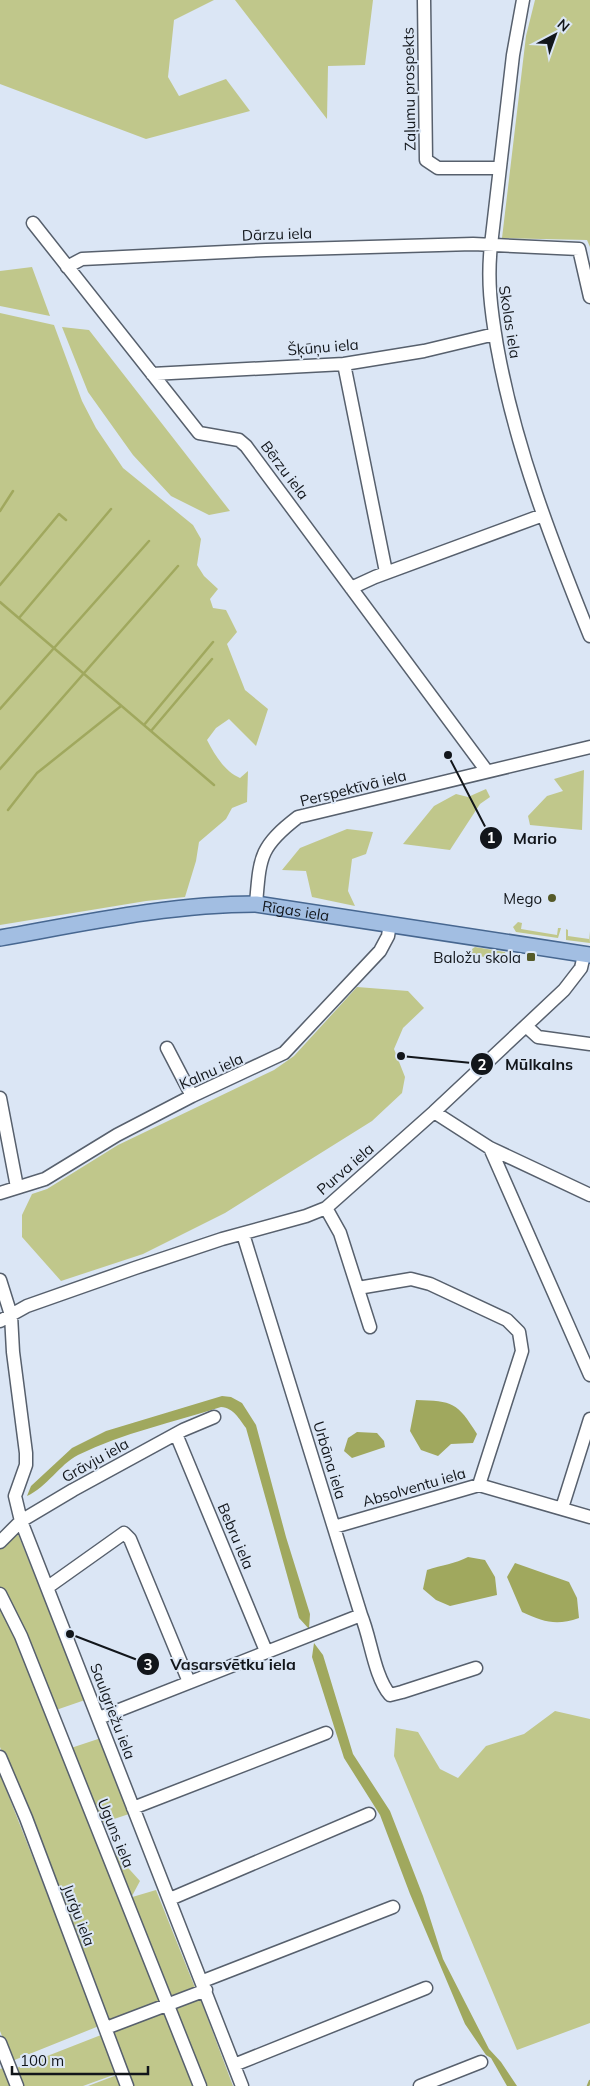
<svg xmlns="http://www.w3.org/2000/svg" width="590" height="2086" font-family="Mulish,sans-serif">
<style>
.green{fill:#c0c78b}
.water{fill:#a0a85e}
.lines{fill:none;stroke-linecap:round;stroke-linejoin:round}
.stream{stroke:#a0a85e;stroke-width:2.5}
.minor-casing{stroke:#57606d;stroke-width:15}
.major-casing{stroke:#476790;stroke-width:18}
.minor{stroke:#fff;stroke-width:12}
.major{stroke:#a2bee2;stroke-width:15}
.poi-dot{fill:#555a28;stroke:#dbe6f5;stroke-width:2}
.labels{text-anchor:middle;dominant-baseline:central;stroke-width:4;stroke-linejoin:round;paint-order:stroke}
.street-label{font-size:15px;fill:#12161b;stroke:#dbe6f5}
.poi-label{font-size:15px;fill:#12161b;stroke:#dbe6f5;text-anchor:end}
.leader{fill:none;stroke:#12161b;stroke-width:2}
.callout-dot{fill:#12161b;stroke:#dbe6f5;stroke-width:2}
.mark-label{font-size:15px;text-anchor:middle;font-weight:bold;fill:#fff}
.callout-label{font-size:16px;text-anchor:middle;font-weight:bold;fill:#12161b;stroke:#dbe6f5;stroke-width:4;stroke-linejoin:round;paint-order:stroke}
</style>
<rect width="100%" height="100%" fill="#dbe6f5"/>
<path class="green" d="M0 0H214L174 20 168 77 179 96 226 79 250 111 146 139 0 84Z
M235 0H373L365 65 328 66 327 119Z
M535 0H590V247L587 240 502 238 526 36Z
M32 267 50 316 0 306V271Z
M0 313 54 325 82 401 96 428 123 468 193 525 201 539 197 565 204 576 218 589 210 599 213 608 226 610 237 632 227 644 245 690 268 709 256 746 229 719 216 728 207 740C215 755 224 771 240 778L248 771 247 802 232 808 226 819 199 842 196 861 185 897 146 901 0 925Z
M62 327 89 330 230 511 209 515 171 496 133 455 88 392Z
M584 770 582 830 530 825 528 816 547 796 563 791 554 779Z
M486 789 490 797 480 804 450 850 403 844 434 806 456 794 468 797Z
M347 829 373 832 366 854 352 859 348 891 355 906 312 897 306 871 282 870 300 848Z
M518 922 522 923 521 929 557 935 558 928H561L558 938 516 932 513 927Z
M566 929 568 930V936L589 939V931L590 943 566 940Z
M475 947 505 952 507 957 504 960 472 955V949Z
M357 987 408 991 424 1008 403 1028 394 1049 405 1077 402 1093 372 1121 225 1213 143 1254 61 1281 22 1237V1215L32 1194 47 1189 118 1145 274 1070 294 1056Z
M18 1534 85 1700 56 1710 0 1587V1549Z
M0 1601 111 1849 140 1881 132 1896 113 1874 160 2003 108 2022 0 1747Z
M555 1711 590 1719V2023L517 2050 394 1756 396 1728 418 1732 440 1769 458 1778 486 1746 524 1734Z
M101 1738 129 1814 99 1824 71 1748Z
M0 1774 99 2026 12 2061 0 2031Z
M156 1890 196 1990 169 2000 129 1898Z
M200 1998 233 2086H202L174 2008Z
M165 2010 193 2086H131L113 2035V2030Z
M101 2035 116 2074 83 2086H20L14 2069Z
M8 2066 14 2086H0V2069Z
M117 2075 121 2086H88Z"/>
<path class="water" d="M222 1396 231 1397 242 1403 256 1425 286 1537 310 1614 309 1629 299 1618 246 1428C239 1419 234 1408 221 1407 174 1422 123 1433 78 1455 59 1465 47 1487 27 1496L31 1486 72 1448 106 1431Z
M416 1400C453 1401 457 1402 477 1434L473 1443 451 1444 438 1456 421 1450 410 1431Z
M357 1432 377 1433 384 1441 385 1447 352 1458 344 1451 348 1438Z
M468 1557 485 1560 495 1577 497 1595 450 1606 436 1600 423 1589 427 1570C442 1565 455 1564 468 1557Z
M515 1563 569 1582 577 1598 579 1618C556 1626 544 1622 522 1612L507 1577Z
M314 1643 323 1655 353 1754 390 1811 423 1896 443 1959 489 2049 501 2062 517 2086H507L491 2058 486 2055 465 2024 410 1894 380 1815 344 1758 312 1657Z"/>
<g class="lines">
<path class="stream" d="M0 511 13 491
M0 585 59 514 66 520
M0 602 214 785
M19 618 111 509
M0 709 149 541
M144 725 213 642
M151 731 212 659
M0 769 178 566
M8 810 37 773 121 706
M588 2086 590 2081"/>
<g class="minor-casing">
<path id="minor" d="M424 0 426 160 438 168H500
M523 0 513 55 491 245C487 281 491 310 497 346 515 447 552 542 590 636
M33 223 199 433 239 440 246 446 486 770
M67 267 82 259 266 250 473 244 579 249 590 297
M344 364 386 572
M152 374 344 364 424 351 495 334
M351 588 375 577 543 515
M256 904C260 857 259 847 298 817L590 747
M526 1026 538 1037 590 1044
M167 1048 192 1096
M0 1098 17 1187
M434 1112 490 1148 590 1195
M490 1148 590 1375
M0 1193 45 1179 117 1135 192 1096 284 1053 380 951 388 936 390 924
M326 1208 340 1233 370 1327
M243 1234 361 1615C371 1639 374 1676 390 1695L402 1692 476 1668
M0 1280 11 1315 13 1352 26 1453V1465L15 1496 21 1521 242 2086
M358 1288 411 1279 430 1284 507 1320 519 1332 522 1351 479 1485
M0 1321 27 1306 135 1268 222 1239 306 1216 326 1208 434 1112 564 990 581 968 584 955
M176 1434 266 1651
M562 1508 590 1419
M334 1527 479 1485 590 1517
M0 1542 21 1521 73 1490 183 1430 214 1417
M48 1587 124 1533 130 1539 189 1682
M0 1594 21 1636 200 2086
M99 1718 361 1615
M0 1757 26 1818 127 2086
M133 1808 326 1733
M170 1899 369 1814
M203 1981 393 1907
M106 2028 206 1990
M0 2043 17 2086
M234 2065 426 1988
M420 2086 481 2062"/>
</g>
<g class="major-casing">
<g id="major">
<path id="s1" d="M0 938C84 923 170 904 256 904L590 955"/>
</g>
</g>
<use href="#minor" class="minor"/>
<use href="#major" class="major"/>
</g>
<g class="poi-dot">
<circle cx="552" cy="898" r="5"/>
<rect x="526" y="952" width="10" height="10" rx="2.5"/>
</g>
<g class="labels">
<g class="street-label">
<text transform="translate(409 89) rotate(-91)">Zaļumu prospekts</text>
<text transform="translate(277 234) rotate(-2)">Dārzu iela</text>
<text transform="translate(510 322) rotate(81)">Skolas iela</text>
<text transform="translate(323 347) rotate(-5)">Šķūņu iela</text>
<text transform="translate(285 470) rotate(53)">Bērzu iela</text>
<text transform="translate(353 788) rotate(-14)">Perspektīvā iela</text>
<text stroke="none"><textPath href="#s1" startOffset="299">Rīgas iela</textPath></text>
<text transform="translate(211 1071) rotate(-24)">Kalnu iela</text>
<text transform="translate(345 1169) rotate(-41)">Purva iela</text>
<text transform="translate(95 1460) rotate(-29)">Grāvju iela</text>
<text transform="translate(330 1460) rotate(73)">Urbāna iela</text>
<text transform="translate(414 1487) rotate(-16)">Absolventu iela</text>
<text transform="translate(236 1536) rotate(67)">Bebru iela</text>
<text transform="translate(113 1711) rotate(69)">Saulgriežu iela</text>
<text transform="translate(116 1833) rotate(68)">Uguns iela</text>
<text transform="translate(79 1915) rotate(69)">Jurģu iela</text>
</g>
<g class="poi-label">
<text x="542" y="898">Mego</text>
<text x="521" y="957">Baložu skola</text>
</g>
</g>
<path class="leader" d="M448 755L491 838M401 1056L482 1064M70 1634L148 1664"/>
<g class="callout-dot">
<circle cx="448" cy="755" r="5"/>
<circle cx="401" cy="1056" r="5"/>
<circle cx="70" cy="1634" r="5"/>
<circle cx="491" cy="838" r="12"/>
<circle cx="482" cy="1064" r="12"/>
<circle cx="148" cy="1664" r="12"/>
</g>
<g class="mark-label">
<text x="491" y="843">1</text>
<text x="482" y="1070">2</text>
<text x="148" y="1670">3</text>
</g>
<g class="callout-label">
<text x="535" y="844">Mario</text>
<text x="539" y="1070">Mūlkalns</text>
<text x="233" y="1670">Vasarsvētku iela</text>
</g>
<g transform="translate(555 35) rotate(41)" stroke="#dbe6f5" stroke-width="4" paint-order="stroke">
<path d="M0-4L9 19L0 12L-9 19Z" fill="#12161b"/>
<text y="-8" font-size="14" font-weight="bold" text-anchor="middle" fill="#12161b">N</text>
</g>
<path d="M12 2066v8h136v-8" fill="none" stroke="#12161b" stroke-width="2.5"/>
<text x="20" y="2066" font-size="15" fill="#12161b" stroke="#dbe6f5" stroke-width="4" paint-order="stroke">100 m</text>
</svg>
